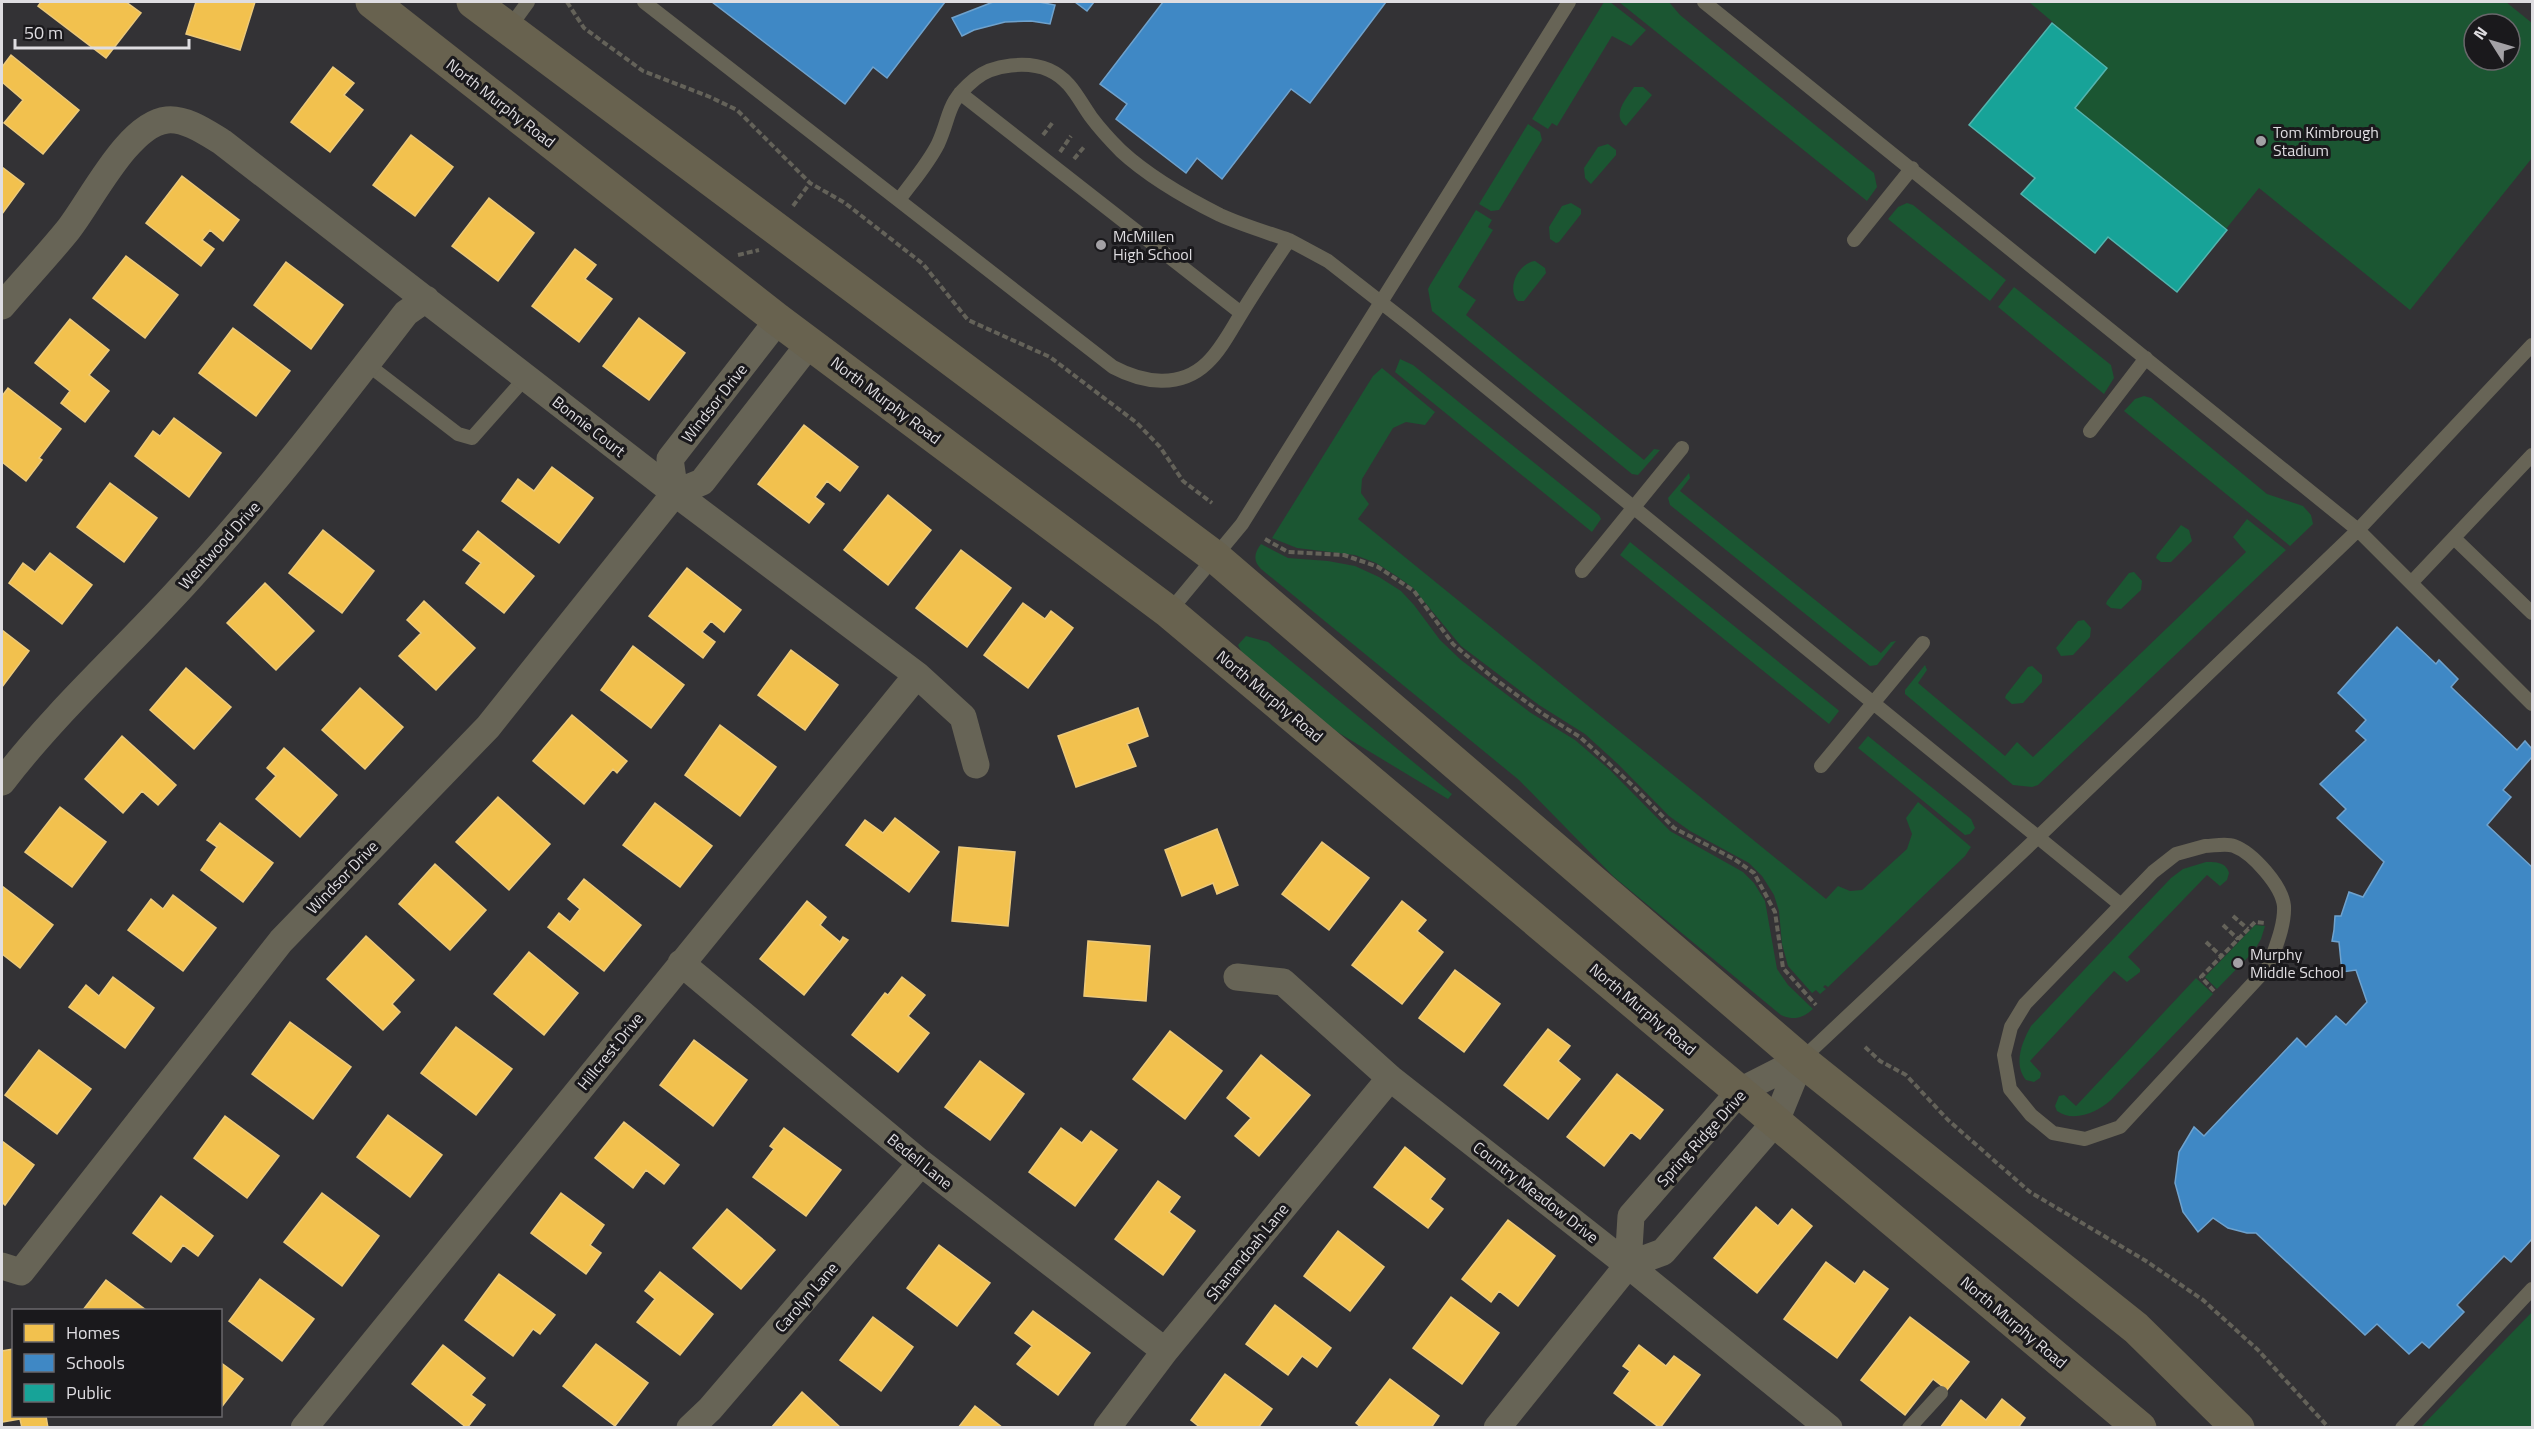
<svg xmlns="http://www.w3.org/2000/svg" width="2534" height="1429" font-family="'Titillium Web',sans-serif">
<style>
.green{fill:#1b5632;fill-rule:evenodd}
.homes{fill:#f2c14e;stroke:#ecc97a;stroke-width:1.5}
.schools{fill:#3f88c5;stroke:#6fa2cd;stroke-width:1.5}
.public{fill:#17a398;stroke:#53b4ae;stroke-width:1.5}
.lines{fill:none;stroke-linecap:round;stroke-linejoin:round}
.path{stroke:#646259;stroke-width:4;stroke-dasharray:6 3;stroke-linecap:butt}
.service{stroke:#676456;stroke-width:14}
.minor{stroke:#676456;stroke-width:27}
.secondary{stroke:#68624f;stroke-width:33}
.poi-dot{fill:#a3a1a5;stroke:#1a191c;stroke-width:2}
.labels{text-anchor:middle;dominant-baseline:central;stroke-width:6;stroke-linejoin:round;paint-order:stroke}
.street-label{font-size:16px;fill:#dfdde1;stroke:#1a191c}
.poi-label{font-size:16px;fill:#dfdde1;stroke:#1a191c;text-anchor:start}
</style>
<rect width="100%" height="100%" fill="#333235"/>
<path class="green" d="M1604 2H1610L1646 30 1631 46 1612 36 1557 126 1552 123 1548 129 1532 119Z
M1619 2H1669L1680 15 1874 173 1877 187 1867 201Z
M2029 2H2506L2532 23V158L2410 310 2259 188 2176 291 1969 125 2055 24ZM2474 24H2510V60H2474Z
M1634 87H1643L1652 95 1626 126C1611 115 1626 99 1634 87Z
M1528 124 1540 132 1542 140 1499 210 1491 211 1479 204Z
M1608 144 1616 150V155L1591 184 1585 178 1584 168 1598 147Z
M1571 203 1581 209V214L1559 242 1556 243 1550 239 1549 227 1562 206Z
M1907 203 1913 205 2006 280 1990 301 1888 219 1898 207Z
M1476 210 1492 220 1488 227 1493 230 1458 287 1476 300 1466 315 1644 460 1654 449 1660 450 1638 475 1632 474 1432 311 1428 289 1430 285Z
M1535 261 1545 268 1546 273 1524 301H1518C1506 289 1518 263 1535 261Z
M2014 287 2111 365 2114 378 2104 394 1998 307Z
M1400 359 1413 365 1599 515 1601 519 1592 532 1395 372Z
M1382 368 1435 412 1425 425 1406 422 1393 428 1362 479 1361 493 1369 504 1358 519 1826 899 1838 886 1850 891 1862 890 1907 849 1912 834 1906 818 1918 802 1971 847 1965 856 1828 987 1825 985 1823 987 1826 989 1820 994 1816 990 1812 993 1788 966 1782 944 1779 911 1774 895 1762 876 1749 863 1690 831 1669 816 1619 765 1585 734 1539 705 1461 646 1413 588 1398 577 1376 563 1355 555 1297 548 1272 538 1373 376Z
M2144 396 2151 398 2267 494 2303 506 2311 515 2313 524 2290 546 2124 411 2135 399Z
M1689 473 1690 478 1680 491 1881 653 1891 642 1896 641 1877 665 1870 666 1670 505 1668 498Z
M2247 519 2286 550 2038 785 2032 787 2013 785 1905 694V690L1925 665 1927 670 1918 683 2005 756 2017 742 2033 757 2246 552 2233 537Z
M2181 525 2189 530 2192 541 2171 562H2161L2156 558 2157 555Z
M1630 542 1837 709 1839 711 1829 724 1620 555Z
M1261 544 1288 558 1328 561 1355 566 1379 577 1401 591 1414 605 1440 640 1461 660 1531 713 1575 740 1610 770 1670 831 1743 872 1754 883 1765 901 1777 969 1788 985 1813 1009C1803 1018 1794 1021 1781 1015L1614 877 1519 780 1261 569C1253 561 1254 553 1261 544Z
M2134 572 2142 581 2141 590 2121 609 2111 608 2106 604 2107 601 2129 573Z
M2084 620 2091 628 2090 637 2073 655 2061 656 2056 648 2078 621Z
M1246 636 1268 642 1452 794 1448 799 1324 724 1242 653 1238 645Z
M2032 666 2042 675V682L2023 703 2012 704 2005 698 2006 695 2028 667Z
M1868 736 1971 819 1975 828 1970 834 1965 835 1858 748Z
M2206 862C2216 862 2226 862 2229 873L2227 880 2220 886 2207 875 2128 957 2140 969V972L2127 982 2114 971 2030 1061 2041 1073 2040 1078 2034 1082 2026 1080C2013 1064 2022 1042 2031 1026L2171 878 2183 869Z
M2255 925 2265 926 2261 939 2254 951 2217 989 2205 977Z
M2196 978 2213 994 2111 1100C2098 1112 2074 1123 2057 1111L2055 1106 2059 1096 2064 1095 2076 1106Z
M2532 1312V1427H2421Z"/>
<path class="homes" d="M41 2H126L141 13 106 58 38 6Z
M196 2H255L240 50 186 34Z
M11 55 79 110 43 154 4 123 23 100 2 82V67Z
M333 67 354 83 344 95 363 110 330 152 291 122Z
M411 135 453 167 415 216 373 185Z
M2 167 24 184 2 214Z
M182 176 239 220 223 241 210 230 202 240 214 249 201 266 146 223Z
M489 198 534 233 498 281 452 246Z
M575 249 596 265 585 279 612 299 579 342 532 306Z
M126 256 178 295 145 338 93 298Z
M286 262 343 305 311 349 254 305Z
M639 318 685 353 649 400 603 366Z
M70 319 109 350 89 375 109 391 85 422 61 403 70 391 35 363Z
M233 328 290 371 256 416 199 373Z
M8 388 61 429 39 458 42 460 26 481 2 462V396Z
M174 418 221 453 189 497 135 456 153 431 160 436Z
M804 425 858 467 840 491 827 481 815 497 824 504 809 523 758 484Z
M552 467 593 498 559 543 502 501 518 479 534 491Z
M110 483 157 518 124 562 77 527Z
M888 495 931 530 888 585 844 550Z
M323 530 374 571 342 613 289 573Z
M478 531 534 576 504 613 466 583 481 563 463 550Z
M961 550 1011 588 967 647 916 608Z
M50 553 92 585 62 624 9 583 23 563 35 572Z
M687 568 741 610 724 632 711 621 702 632 715 642 703 658 649 616Z
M265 583 314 631 276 670 227 623Z
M424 601 475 648 436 690 399 656 421 633 407 620Z
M1023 603 1045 619 1051 611 1073 628 1028 688 984 655Z
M2 630 29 651 2 687Z
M633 646 684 685 651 728 601 690Z
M791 650 838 685 805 730 758 695Z
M186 668 231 707 194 749 150 710Z
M360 688 403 727 365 769 322 730Z
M1138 708 1148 736 1127 744 1136 766 1076 787 1058 736Z
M572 715 627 761 617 773 613 769 584 804 533 761Z
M720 725 776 767 740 816 685 775Z
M122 736 176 785 158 805 142 791 123 813 85 779Z
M284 748 337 795 300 837 256 799 276 776 267 768Z
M498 797 550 844 509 890 456 842Z
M655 803 712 846 680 887 623 845Z
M60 807 106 842 72 887 25 852Z
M895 818 939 852 909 892 846 845 865 820 883 833Z
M220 823 273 863 243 902 201 870 217 847 207 840Z
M1217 829 1238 885 1217 894 1213 883 1182 896 1165 850Z
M1322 842 1369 878 1329 930 1282 894Z
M959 847 1015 852 1008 926 952 921Z
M435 864 486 910 450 950 399 904Z
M584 879 641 925 604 971 548 927 559 913 570 922 580 909 568 899Z
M2 886 53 925 20 968 2 954Z
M173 895 216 928 183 971 128 930 151 899 163 909Z
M807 901 826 917 820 925 840 942 843 937 848 940 804 995 760 959Z
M1402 901 1426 920 1417 931 1443 952 1402 1004 1352 965Z
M366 936 414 980 392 1004 400 1012 383 1030 327 979Z
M1088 941 1150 946 1146 1001 1084 996Z
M529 952 578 993 544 1035 494 994Z
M1455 970 1500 1004 1464 1052 1419 1018Z
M113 977 154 1008 125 1048 69 1007 86 985 99 996Z
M902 977 925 995 908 1016 929 1033 898 1072 852 1035 885 993 888 995Z
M290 1022 351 1067 313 1119 252 1074Z
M456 1027 512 1069 476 1115 421 1073Z
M1548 1029 1570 1046 1558 1061 1580 1079 1548 1119 1504 1085Z
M1170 1031 1222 1071 1185 1119 1133 1079Z
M694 1040 747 1080 713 1126 660 1085Z
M39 1050 91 1089 57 1134 5 1095Z
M1261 1055 1310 1095 1259 1156 1235 1136 1251 1118 1227 1098Z
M980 1061 1024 1094 990 1140 945 1107Z
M1617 1074 1663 1110 1640 1139 1631 1132 1604 1166 1567 1137Z
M388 1115 442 1155 410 1197 357 1157Z
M225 1116 279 1156 247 1198 194 1158Z
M624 1122 679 1165 664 1184 646 1170 633 1188 595 1158Z
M784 1128 841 1170 806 1216 753 1177 774 1149 770 1146Z
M1061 1128 1082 1143 1091 1131 1117 1150 1075 1206 1029 1172Z
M2 1141 34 1165 5 1205 2 1202Z
M1405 1147 1445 1179 1430 1199 1443 1209 1428 1228 1374 1187Z
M1158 1181 1180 1197 1169 1212 1195 1231 1163 1275 1115 1239Z
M322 1193 379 1236 342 1286 284 1242Z
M561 1193 604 1225 590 1245 601 1253 586 1274 531 1233Z
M161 1196 213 1236 198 1256 183 1245 171 1262 133 1233Z
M1756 1207 1778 1226 1792 1209 1812 1226 1757 1293 1714 1258Z
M727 1209 775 1250 741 1289 693 1248Z
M1508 1220 1555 1256 1518 1306 1499 1291 1491 1302 1462 1279Z
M1338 1231 1384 1267 1350 1311 1304 1276Z
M939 1245 990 1283 957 1326 907 1288Z
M1826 1262 1855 1284 1864 1271 1888 1289 1837 1358 1784 1319Z
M660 1272 713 1314 680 1355 637 1322 655 1299 645 1291Z
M499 1274 555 1315 540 1334 533 1329 513 1356 465 1320Z
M260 1279 314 1319 282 1361 229 1321Z
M106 1280 146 1310H83Z
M1451 1297 1499 1333 1462 1384 1413 1348Z
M1275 1305 1331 1348 1317 1367 1302 1356 1288 1375 1246 1344Z
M1033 1311 1090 1353 1058 1395 1017 1364 1032 1346 1015 1333Z
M873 1317 913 1347 881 1391 840 1360Z
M1910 1317 1969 1362 1947 1390 1933 1379 1905 1415 1861 1380Z
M596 1344 648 1383 615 1426 563 1386Z
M443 1345 485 1378 471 1395 485 1405 467 1428 412 1384Z
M1639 1345 1666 1366 1674 1356 1700 1375 1660 1428 1614 1393 1630 1371 1623 1366Z
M14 1349V1416H46L48 1428H22L20 1419 2 1422V1351Z
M220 1362 243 1379 220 1409Z
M1225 1374 1272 1409 1258 1428H1201L1191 1420Z
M1390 1379 1439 1416 1431 1428H1362L1356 1423Z
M802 1392 841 1428H771Z
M2002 1399 2025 1418 2018 1428H1940L1961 1400 1986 1420Z
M975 1406 1003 1428H958Z"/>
<path class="schools" d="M712 2H945L887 78 873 67 845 104Z
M993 2H1039L1055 5 1050 24 1031 21 1005 22 974 30 962 36 952 18Z
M1075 2H1094L1087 11Z
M1163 2H1386L1310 103 1291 89 1222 179 1197 158 1186 173 1116 119 1127 104 1100 84Z
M2397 627 2436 664 2439 660 2458 679 2451 687 2517 750 2525 741 2532 749V757L2503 790 2511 797 2487 825 2532 867V1239L2511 1262 2504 1256 2457 1305 2464 1312 2429 1348 2422 1342 2409 1354 2377 1324 2365 1335 2256 1233H2247L2228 1228 2213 1218 2198 1232 2183 1212 2175 1183 2179 1152 2194 1127 2204 1136 2297 1038 2306 1047 2336 1016 2346 1025 2367 1002 2356 970 2342 972 2339 942 2332 941 2334 930 2335 916H2341L2349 892 2363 897 2384 862 2337 818 2346 809 2320 784 2366 740 2356 731 2366 720 2338 693Z"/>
<path class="public" d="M2052 23 2107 68 2075 108 2227 230 2177 292 2108 237 2095 253 2021 194 2035 178 1969 125Z"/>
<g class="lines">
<path class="path" d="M567 2 584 28 643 71 710 97 737 110 810 183 845 203 923 264 968 320 1050 357 1137 423 1160 447 1183 481 1212 503
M1043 135 1053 122
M1060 152 1071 136
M1074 159 1084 147
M793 206 810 183
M738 255 759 250
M1265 539 1288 552 1344 555 1378 567 1414 591 1453 644 1492 677 1543 714 1580 737 1632 785 1674 828 1734 859 1754 873 1775 912 1783 968 1816 1005
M2233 916 2248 929
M2223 925 2238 939
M2206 942 2221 956
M2214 991 2201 977 2255 922 2265 923
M1865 1047 1880 1061 1906 1075 1948 1120 2030 1192 2146 1261 2203 1300 2258 1350 2329 1428"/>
<path class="service" d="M644 2 1113 367C1143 383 1180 389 1207 363 1221 350 1231 330 1241 314 1256 289 1273 264 1289 240L1328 261 1410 325 2121 905
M1704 2 2358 530 2532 704
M509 28 528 2
M960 93 1241 313
M899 200C912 182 928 164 938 144 952 113 945 104 975 79 993 64 1028 61 1049 70 1071 80 1078 99 1091 117 1100 129 1110 140 1121 151 1147 175 1188 199 1220 215 1242 225 1266 232 1289 240
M1854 240 1912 168
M367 364 458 434 472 438 526 377
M2090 431 2146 358
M2454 538 2532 613
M1582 571 1682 448
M2411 583 2532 455
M1169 612 1242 524 1569 2
M1821 766 1923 643
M2205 846C2213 846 2226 843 2234 846 2253 853 2282 886 2284 906 2285 926 2275 948 2269 966L2120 1127 2085 1139 2053 1133 2031 1115 2010 1089 2004 1055 2011 1027 2025 1004 2153 872 2176 854Z
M1801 1060 2037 838 2358 530 2532 345
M1909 1428 1941 1393
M2402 1428 2532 1289"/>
<path class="minor" d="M2 306C24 280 47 256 68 230 91 201 128 124 167 120 186 118 207 133 222 142L675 493 917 675 963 717 976 765
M675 493 670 459 778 320
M2 782C61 705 135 641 199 568 273 486 339 400 406 313L426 299
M681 963 921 1163 1165 1351
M1237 977 1283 982 1390 1078 1628 1265 1829 1428
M1628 1265 1631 1216 1740 1091 1801 1060
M2 1266 21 1272 281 941 488 727 675 493 702 482 810 343
M304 1428 917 675
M690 1428 710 1409 921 1163
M1107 1428 1165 1351 1390 1078
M1497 1428 1628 1265 1663 1252 1776 1121 1801 1060"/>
<path class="secondary" d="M372 2 778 320 1169 612 2140 1428
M473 2 1215 557 1801 1060 2136 1328 2238 1428"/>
</g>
<g class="poi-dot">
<circle cx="2261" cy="141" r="6"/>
<circle cx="1101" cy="245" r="6"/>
<circle cx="2238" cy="963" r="6"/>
</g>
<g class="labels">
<g class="street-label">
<text transform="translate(501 103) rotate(38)">North Murphy Road</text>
<text transform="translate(886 400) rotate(37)">North Murphy Road</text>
<text transform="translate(714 403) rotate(-52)">Windsor Drive</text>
<text transform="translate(589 426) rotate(38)">Bonnie Court</text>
<text transform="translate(219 545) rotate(-48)">Wentwood Drive</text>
<text transform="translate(1270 696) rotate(40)">North Murphy Road</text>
<text transform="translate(342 877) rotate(-46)">Windsor Drive</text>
<text transform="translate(1643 1009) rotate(40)">North Murphy Road</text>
<text transform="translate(610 1051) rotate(-51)">Hillcrest Drive</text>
<text transform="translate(1701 1138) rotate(-48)">Spring Ridge Drive</text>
<text transform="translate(920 1161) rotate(39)">Bedell Lane</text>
<text transform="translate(1536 1192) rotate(38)">Country Meadow Drive</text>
<text transform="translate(1247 1252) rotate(-51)">Shanandoah Lane</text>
<text transform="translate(806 1297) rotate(-49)">Carolyn Lane</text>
<text transform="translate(2014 1322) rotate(40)">North Murphy Road</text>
</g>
<g class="poi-label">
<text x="2273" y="132">Tom Kimbrough<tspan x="2273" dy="18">Stadium</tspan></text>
<text x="1113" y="236">McMillen<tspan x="1113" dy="18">High School</tspan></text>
<text x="2250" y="954">Murphy<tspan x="2250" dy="18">Middle School</tspan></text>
</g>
</g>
<rect width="2534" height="1429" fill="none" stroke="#dfdde1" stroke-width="6"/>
<rect x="12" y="1309" width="210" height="108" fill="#1a191c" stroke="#69676b" stroke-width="1.5"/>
<rect x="24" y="1324" width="30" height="18" fill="#f2c14e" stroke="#69676b" stroke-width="1.5"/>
<text x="66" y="1339" font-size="18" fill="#dfdde1">Homes</text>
<rect x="24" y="1354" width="30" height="18" fill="#3f88c5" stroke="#69676b" stroke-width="1.5"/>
<text x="66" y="1369" font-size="18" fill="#dfdde1">Schools</text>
<rect x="24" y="1384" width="30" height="18" fill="#17a398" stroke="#69676b" stroke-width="1.5"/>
<text x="66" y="1399" font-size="18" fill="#dfdde1">Public</text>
<g transform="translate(2492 42) rotate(307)"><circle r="28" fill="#1a191c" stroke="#69676b" stroke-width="1.5"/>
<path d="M0-4.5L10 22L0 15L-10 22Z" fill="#a3a1a5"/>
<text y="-9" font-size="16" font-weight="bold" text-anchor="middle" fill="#dfdde1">N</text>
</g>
<path d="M15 39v9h174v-9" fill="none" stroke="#dfdde1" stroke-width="3"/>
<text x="24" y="39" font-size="18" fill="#dfdde1" stroke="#1a191c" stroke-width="4.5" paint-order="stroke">50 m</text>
</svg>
